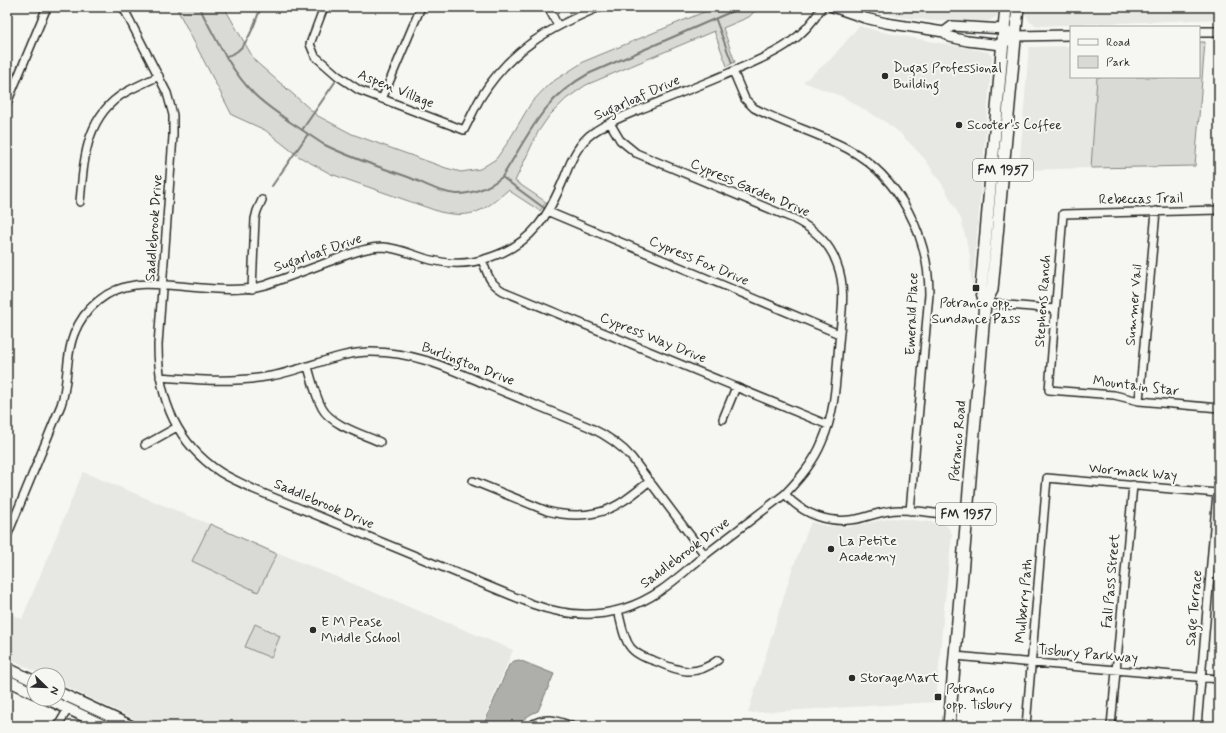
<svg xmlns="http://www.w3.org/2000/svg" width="1226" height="733" font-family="Mynerve,sans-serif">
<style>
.built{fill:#e7e7e3}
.green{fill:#d9d9d5;stroke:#828280}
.water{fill:#aeaeab;stroke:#7a7a78}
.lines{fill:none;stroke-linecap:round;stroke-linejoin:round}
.stream{stroke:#7a7a78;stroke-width:2}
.minor-casing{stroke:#2b2b2b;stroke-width:10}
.tertiary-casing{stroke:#2b2b2b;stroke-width:12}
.secondary-casing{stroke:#2b2b2b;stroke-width:13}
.primary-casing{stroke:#2b2b2b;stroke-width:14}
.minor{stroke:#f6f6f2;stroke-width:7}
.tertiary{stroke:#f6f6f2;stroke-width:9}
.secondary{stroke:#f6f6f2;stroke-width:10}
.primary{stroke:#f6f6f2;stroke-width:11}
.poi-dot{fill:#2b2b2b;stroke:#f6f6f2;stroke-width:1.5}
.labels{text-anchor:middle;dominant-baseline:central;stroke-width:4;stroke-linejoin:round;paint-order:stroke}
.shield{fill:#f6f6f2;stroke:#686867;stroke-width:1}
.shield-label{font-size:13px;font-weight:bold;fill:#2b2b2b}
.poi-label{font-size:14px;fill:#2b2b2b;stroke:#f6f6f2;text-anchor:start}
.street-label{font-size:14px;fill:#2b2b2b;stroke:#f6f6f2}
</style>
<rect width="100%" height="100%" fill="#f6f6f2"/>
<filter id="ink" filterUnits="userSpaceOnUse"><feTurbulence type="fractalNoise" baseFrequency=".025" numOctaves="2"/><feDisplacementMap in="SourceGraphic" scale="8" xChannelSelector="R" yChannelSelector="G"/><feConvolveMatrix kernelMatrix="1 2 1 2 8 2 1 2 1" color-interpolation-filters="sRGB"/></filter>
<g filter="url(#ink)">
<path class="built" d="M860 7H1000L997 16 988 22 932 21 899 17Z
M1025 7H1219V19L1040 26 1035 25 1030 22 1025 13Z
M859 26 882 32 988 52 992 57 972 293 970 256 961 219 944 187 924 158 899 132 884 121 841 96 803 82 831 59Z
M1071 46V77H1097L1091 168 1019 170 1029 47Z
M83 472 513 650 481 726H149L58 683V675H42L7 657V612L22 619Z
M892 518 941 523 947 526 952 534 943 618 936 702 748 713 792 570 811 522 826 526 849 527Z"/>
<path class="green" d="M176 7H224L255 61 318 116 352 134 446 168 461 172 480 169 496 159 508 142 531 103 549 84 585 61 716 7H759L749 17 723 28 735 62 727 66 714 31 586 85 566 99 549 116 538 132 515 181 546 202 540 211 508 190C484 211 473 219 440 212L331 174 298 156 265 130 232 115Z
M1199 42H1205L1195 166 1091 168 1097 77H1199Z
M210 524 277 554 258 592 192 561Z
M255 624 280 636 271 658 245 647Z"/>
<path class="water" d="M519 660 554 674 538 711C530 714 523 719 518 726H483L509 665 514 661Z"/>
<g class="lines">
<path class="stream" d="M199 7C215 37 230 70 254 94 265 105 278 113 290 122 301 129 312 137 323 144 350 158 380 167 408 177 424 183 440 193 457 194 473 194 490 187 502 177 529 135 541 100 588 74L742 7
M716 20 732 63
M226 56C247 53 254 24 261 7
M302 130 335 82
M502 177 544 208
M272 186 308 134"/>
<g class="minor-casing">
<path id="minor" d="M123 7 167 93 173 115V136L158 345C158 397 175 442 220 472 231 479 242 483 253 489L532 604C576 620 620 618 660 591 676 580 690 567 705 555 732 534 759 514 785 494 800 478 814 462 822 442 836 411 836 376 839 343 841 317 847 289 837 264 830 243 814 229 794 219L636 153 620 140 610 123
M324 7 310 44 315 56 338 76 359 90 464 130C470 119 475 107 481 97 511 49 549 28 600 7
M548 7 558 26
M733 71 745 99 754 108C784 124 818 133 848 149 900 177 929 237 929 294L910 511
M382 99 421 7
M7 103 47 7
M80 202C84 160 85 116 126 92 137 86 148 81 159 76
M1219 210 1063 214 1049 390 1114 395 1139 401 1219 408
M549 212 839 334
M482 260C488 274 488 282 503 291L828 425
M252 289 255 219 257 211 262 200
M985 303 1055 309
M308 367C312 380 315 395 322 408 331 425 362 434 380 442
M160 377C197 380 234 383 271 376 305 370 337 352 371 352 417 352 450 369 492 387 524 400 557 414 589 427 606 435 620 444 632 458L705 555
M1139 401 1156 211
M723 419 736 387
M145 445 177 427
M473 481 547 511C574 518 602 516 625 500 634 494 642 487 650 481
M785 494C803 515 830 524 857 519 871 516 884 510 899 510 921 510 944 515 966 517
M7 536 61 405C69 382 65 356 74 334 84 308 108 288 135 285 145 283 156 285 166 285 199 287 233 294 265 285 286 278 307 270 328 262 346 256 364 247 383 247 400 248 415 256 431 260 451 265 472 264 491 257 533 243 549 215 565 176 571 160 579 142 594 132 611 120 632 113 651 105 680 93 709 82 738 69 773 54 802 42 822 7
M618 610C621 622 623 638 631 648 637 655 646 658 655 661 680 672 695 677 718 660
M955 656 1219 679
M58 726 65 714 69 709
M530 726C544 716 556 720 571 726
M1026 726 1047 478 1217 493 1197 726
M1111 726 1133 485"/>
</g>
<g class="tertiary-casing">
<path id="tertiary" d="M833 7 865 18 886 23 944 32 950 37 967 41 1002 45 1007 41
M944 32 952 26 1004 29 1009 33
M1199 32H1219
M1015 36 1071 35"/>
</g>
<g class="secondary-casing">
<path id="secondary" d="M7 668 34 681
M7 680 34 693
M58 692 131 726
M47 699 105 726"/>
</g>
<g class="primary-casing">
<path id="primary" d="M985 303 981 289 1006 7
M949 726 985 303 992 290 1018 7"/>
</g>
<use href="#minor" class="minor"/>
<use href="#tertiary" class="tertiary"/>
<use href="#secondary" class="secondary"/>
<use href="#primary" class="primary"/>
</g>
</g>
<g class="poi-dot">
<circle cx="885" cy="76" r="4"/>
<circle cx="959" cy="125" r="4"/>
<rect x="972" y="284" width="8" height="8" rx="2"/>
<circle cx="831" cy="549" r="4"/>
<circle cx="313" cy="630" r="4"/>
<circle cx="852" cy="678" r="4"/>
<rect x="934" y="693" width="8" height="8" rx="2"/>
</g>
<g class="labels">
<g class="shield">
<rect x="973" y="159" width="60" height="22" rx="3"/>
<rect x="936" y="503" width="60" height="22" rx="3"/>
</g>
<g class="shield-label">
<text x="1003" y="170">FM 1957</text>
<text x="966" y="514">FM 1957</text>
</g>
<g class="poi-label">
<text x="893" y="68">Dugas Professional<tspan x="893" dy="16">Building</tspan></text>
<text x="967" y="125">Scooter's Coffee</text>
<text x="976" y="303" text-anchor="middle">Potranco opp.<tspan x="976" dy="16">Sundance Pass</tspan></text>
<text x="839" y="541">La Petite<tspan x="839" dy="16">Academy</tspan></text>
<text x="321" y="622">E M Pease<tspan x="321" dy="16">Middle School</tspan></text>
<text x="860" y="678">StorageMart</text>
<text x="946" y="689">Potranco<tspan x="946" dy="16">opp. Tisbury</tspan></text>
</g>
<g class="street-label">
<text transform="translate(396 89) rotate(22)">Aspen Village</text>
<text transform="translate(637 98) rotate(-24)">Sugarloaf Drive</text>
<text transform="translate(750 188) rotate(23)">Cypress Garden Drive</text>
<text transform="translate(1141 199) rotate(-1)">Rebeccas Trail</text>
<text transform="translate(154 228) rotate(-86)">Saddlebrook Drive</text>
<text transform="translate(318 253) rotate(-19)">Sugarloaf Drive</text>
<text transform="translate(699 261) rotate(23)">Cypress Fox Drive</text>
<text transform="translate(1043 301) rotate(-86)">Stephens Ranch</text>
<text transform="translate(1134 305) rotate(-85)">Summer Vail</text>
<text transform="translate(912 314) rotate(-88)">Emerald Place</text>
<text transform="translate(653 338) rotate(22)">Cypress Way Drive</text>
<text transform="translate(468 364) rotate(21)">Burlington Drive</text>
<text transform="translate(1136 386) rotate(7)">Mountain Star</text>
<text transform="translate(958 441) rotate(-85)">Potranco Road</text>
<text transform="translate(1133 472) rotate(5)">Wormack Way</text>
<text transform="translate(324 504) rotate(23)">Saddlebrook Drive</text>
<text transform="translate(685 553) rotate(-37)">Saddlebrook Drive</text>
<text transform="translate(1111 581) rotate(-85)">Fall Pass Street</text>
<text transform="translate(1024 601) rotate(-85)">Mulberry Path</text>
<text transform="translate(1194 608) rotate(-85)">Sage Terrace</text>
<text transform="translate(1088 654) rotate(5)">Tisbury Parkway</text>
</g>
</g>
<rect width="1226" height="733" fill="none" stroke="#f6f6f2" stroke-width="24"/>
<rect x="12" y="12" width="1202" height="709" fill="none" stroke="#2b2b2b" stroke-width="1.5" filter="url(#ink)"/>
<rect x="1070" y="26" width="130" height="52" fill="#f6f6f2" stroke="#a5a5a2"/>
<rect x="1078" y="39" width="20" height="6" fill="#f6f6f2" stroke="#a5a5a2"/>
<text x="1106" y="46" font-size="12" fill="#2b2b2b">Road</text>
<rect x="1078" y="56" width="20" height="12" fill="#d9d9d5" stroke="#a5a5a2"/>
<text x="1106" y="66" font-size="12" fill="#2b2b2b">Park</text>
<g transform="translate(46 687) rotate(113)"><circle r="19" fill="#f6f6f2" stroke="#a5a5a2"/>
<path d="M0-3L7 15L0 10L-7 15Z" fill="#2b2b2b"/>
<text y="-6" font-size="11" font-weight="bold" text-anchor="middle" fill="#2b2b2b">N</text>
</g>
</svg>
